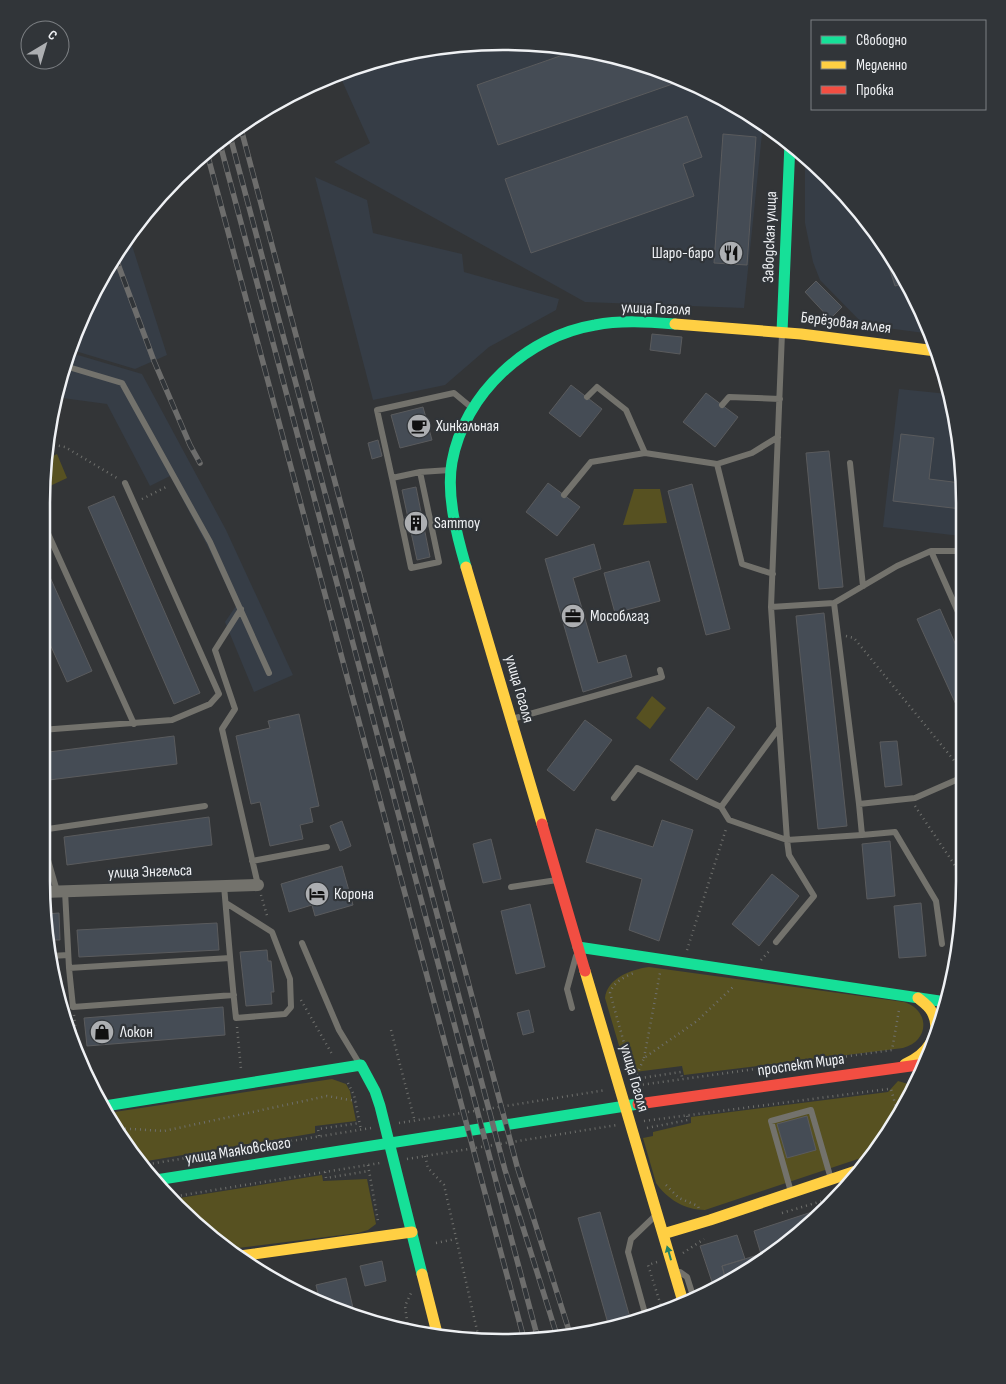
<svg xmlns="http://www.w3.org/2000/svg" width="1006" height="1384" font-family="'Sofia Sans Condensed',sans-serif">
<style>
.built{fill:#363d46}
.green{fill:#575121}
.building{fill:#454c55;stroke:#5a5b5d}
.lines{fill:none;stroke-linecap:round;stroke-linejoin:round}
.path{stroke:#6f706d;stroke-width:2.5;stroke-dasharray:1 4;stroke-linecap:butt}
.lane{stroke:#73726c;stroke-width:6}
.street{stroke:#73726c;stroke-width:12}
.fast{stroke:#16e098;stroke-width:11}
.slow{stroke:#ffcf43;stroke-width:11}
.jam{stroke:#f24e42;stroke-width:11}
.rail-casing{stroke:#6d6d6c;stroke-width:5.5}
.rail{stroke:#313539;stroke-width:4;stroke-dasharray:11;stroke-linecap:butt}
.oneway{fill:#258264}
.labels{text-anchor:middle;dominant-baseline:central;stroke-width:4.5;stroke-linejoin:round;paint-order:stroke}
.street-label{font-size:16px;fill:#eff1f4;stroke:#313539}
.poi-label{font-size:16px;fill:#eff1f4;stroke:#313539;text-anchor:start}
.rim{fill:none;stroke:#eff1f4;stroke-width:2.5}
</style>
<rect width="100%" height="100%" fill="#333537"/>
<path class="built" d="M473 42 563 45 651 66 734 103 763 124 744 308 585 302 334 162 370 143 339 74 383 57Z
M805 154 869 222 929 326 932 334 864 325 820 280 813 262 805 223Z
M315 177 367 200 373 233 462 254 464 272 559 299 556 310 489 347 445 385 373 400Z
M129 236 167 355 135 369 72 350 119 247Z
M71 353 142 374 226 530 293 675 254 692 225 622 236 606 207 545 170 476 150 486 107 404 55 397 57 384Z
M899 389 948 394 961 442V536L883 527Z"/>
<path class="green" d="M57 454 67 478 50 486 45 473 47 459Z
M634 489H660L667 523 623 525Z
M652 696 666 708 650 729 636 718Z
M649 967 904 1002C930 1010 930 1041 903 1048L684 1075 682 1066 627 1073 605 998C607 978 632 969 649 967Z
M332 1079 346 1084 350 1091 356 1121 315 1126V1133L141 1162 119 1137 108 1113Z
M898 1081 915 1086 903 1112 873 1154 705 1210C685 1210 667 1199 656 1183L643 1138 653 1136V1132L691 1123V1117L888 1092Z
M322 1175 323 1181 367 1179 376 1224 368 1230 358 1233 230 1249 199 1228 173 1199Z"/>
<path class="building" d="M580 49 651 66 684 80 498 145 477 85Z
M687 116 702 157 683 164 694 196 531 253 505 179Z
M723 134 756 137 747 265 714 263Z
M883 248H884L905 283 895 286Z
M816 281 842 307 830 319 805 292Z
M652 334 682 337 680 354 650 350Z
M571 385 602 409 580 437 549 413Z
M706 393 738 417 715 447 683 422Z
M423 407 432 440 400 448 391 415Z
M901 434 934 438 929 479 961 483V509L893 501Z
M378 440 382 456 372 459 368 443Z
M829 451 843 587 819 589 806 453Z
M548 483 580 507 557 536 526 512Z
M692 484 730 629 706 635 668 491Z
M416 487 430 557 417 560 402 490Z
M114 496 200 693 174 704 88 507Z
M594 544 601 569 573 578 598 663 626 655 632 677 583 692 545 559Z
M41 557 92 671 67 682 41 624Z
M649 561 660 601 615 613 604 573Z
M940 609 962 659 963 720 917 619Z
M824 613 847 826 818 829 796 616Z
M708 707 735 727 697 780 670 760Z
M299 714 319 806 310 808 313 822 300 825 303 839 270 846 260 802 251 804 236 736 270 728 268 721Z
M585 720 612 740 574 791 547 770Z
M174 736 177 764 41 781V753Z
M897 741 902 785 885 787 880 742Z
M209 817 212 845 67 865 64 837Z
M662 820 693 830 659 941 629 930 642 879 586 862 596 829 653 847Z
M342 821 351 846 340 851 330 826Z
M491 839 501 879 483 883 473 844Z
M890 841 895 896 867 899 862 844Z
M342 866 353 905 315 916 312 905 289 912 281 884Z
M772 874 799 896 759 946 732 924Z
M921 903 926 956 899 958 894 906Z
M530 904 545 967 516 974 501 911Z
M59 913 60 940H49L46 914Z
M217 923 219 950 79 957 77 930Z
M267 950 268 961H271L274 992H271L272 1004 246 1006 240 952Z
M223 1007 225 1035 87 1046 84 1018Z
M529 1010 534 1032 523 1035 517 1013Z
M807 1116 816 1150 787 1158 777 1124Z
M827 1207 785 1247 761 1254 754 1231Z
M600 1212 631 1321 609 1327 578 1218Z
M737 1235 745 1259 722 1266 726 1281 714 1288 700 1246Z
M761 1254 763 1260 726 1281 722 1266Z
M382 1261 386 1281 365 1286 360 1266Z
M346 1278 354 1312 320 1302 316 1285Z"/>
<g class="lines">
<path class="path" d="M49 444 65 447 117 478
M142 499 168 486
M846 636 854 638 961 769
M915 806 964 879
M261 895 268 919
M961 924V875L963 833
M687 950 726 829
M761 960 771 949
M301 1000 332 1054
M74 1015 77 1044
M237 1027 241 1069
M391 1030 415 1122
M644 1058 660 973
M633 1075 610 993C613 982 626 976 636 972
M635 1079 644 1058 697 1021 734 986
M635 1079 681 1072 682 1078
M348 1083 354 1095 361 1130
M633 1086 892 1050 899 1010
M644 1121 888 1089H891L899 1118
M399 1123 606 1090
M115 1128 164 1131 327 1096 356 1101
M647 1128 688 1120 687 1114
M319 1136 318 1129 360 1123
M425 1156 428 1168 444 1185 479 1339
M407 1159 617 1125
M143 1165 371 1128
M368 1165 378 1221
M325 1172 326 1178 369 1171
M666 1185 679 1198 698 1206 699 1209
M171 1197 380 1163
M782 1213 839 1196
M436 1243 456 1239
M683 1253 704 1239
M657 1262 648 1265 663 1312
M408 1328 405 1306 411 1293"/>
<path class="lane" d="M727 100 728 102
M65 366 122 383 210 542 269 673
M587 397 597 387 626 410 645 453 717 464 752 453 778 437
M722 405 729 397 780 399
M850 463 863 586
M717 464 742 564 773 574
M450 470 420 472 392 478 377 410 454 393 472 408
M392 478 411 568 439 562 420 472
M564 495 591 462 645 453
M41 518 134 724
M931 551 962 621
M834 603 859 804
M771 607 834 603 897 566 931 551H961
M241 609 215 650 235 709 222 729 258 885
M512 719 662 677 660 670
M41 730 172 720 210 704 219 694 125 483
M614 798 637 768 721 807 729 820 787 840 771 607 782 333
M721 807 779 728
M41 830 205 806
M862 835 895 832 936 901 942 944
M41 836 57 891
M252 861 327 847
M224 886C228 930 231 974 236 1018L285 1014 291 1007 290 979 272 932 226 903
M511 887 557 880
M65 891 69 968 73 1007 234 995
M776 942 814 896 789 855 787 840 862 835 859 804 915 798 963 777
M302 943 339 1030 359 1063
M51 956 68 955
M69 968 230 958
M572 1008 567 989 576 956
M791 1192 771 1121 811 1110 831 1179
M676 1273 680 1272 687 1277 694 1299
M646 1317 628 1252 631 1239 656 1215"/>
<path class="street" d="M43 892 258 885"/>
<path class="fast" d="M782 332 790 143
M466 567C457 536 446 495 452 462 464 394 527 336 595 325 621 320 648 322 675 324
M578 947 946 1002
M105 1106 361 1065 375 1091 380 1106 422 1274
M156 1180 638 1104"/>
<path class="slow" d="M675 324 801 334 936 351
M466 567 542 824
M585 971 684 1305
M905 1064C925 1056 944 1034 932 1012 929 1006 923 1002 918 998
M663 1234 710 1220 862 1169
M240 1256 412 1232
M422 1274 438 1337"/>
<path class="jam" d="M542 824 585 971
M638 1104 925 1064"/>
<g class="rail-casing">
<path id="rail" d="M240 125 491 1068 517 1166 571 1337
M229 132 505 1170 558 1339
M219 140 538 1339
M207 153 524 1339
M115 256 154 361 190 445 200 463"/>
</g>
<use href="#rail" class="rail"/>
</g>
<defs><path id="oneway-solid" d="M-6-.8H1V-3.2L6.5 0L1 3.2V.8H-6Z" transform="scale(1.25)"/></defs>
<use class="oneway" href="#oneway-solid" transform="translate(669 1253) rotate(-106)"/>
<defs>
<g id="restaurant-disc" transform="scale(1.25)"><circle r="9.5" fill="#adafb2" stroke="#313539"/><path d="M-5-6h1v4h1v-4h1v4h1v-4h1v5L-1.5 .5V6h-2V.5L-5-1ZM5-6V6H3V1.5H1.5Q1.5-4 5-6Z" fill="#111"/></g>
<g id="cafe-disc" transform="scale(1.25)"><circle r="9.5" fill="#adafb2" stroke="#313539"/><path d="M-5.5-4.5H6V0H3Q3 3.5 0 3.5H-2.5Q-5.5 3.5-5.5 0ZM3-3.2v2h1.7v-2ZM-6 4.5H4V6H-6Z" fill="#111"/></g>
<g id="building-disc" transform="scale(1.25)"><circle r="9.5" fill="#adafb2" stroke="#313539"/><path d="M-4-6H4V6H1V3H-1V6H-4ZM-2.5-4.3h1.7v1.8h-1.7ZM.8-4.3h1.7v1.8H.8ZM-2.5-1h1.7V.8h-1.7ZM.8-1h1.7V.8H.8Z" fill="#111"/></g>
<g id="office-disc" transform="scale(1.25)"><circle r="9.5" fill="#adafb2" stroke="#313539"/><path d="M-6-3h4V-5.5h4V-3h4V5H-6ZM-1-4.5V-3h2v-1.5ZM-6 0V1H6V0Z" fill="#111"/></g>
<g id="hotel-disc" transform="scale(1.25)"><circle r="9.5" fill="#adafb2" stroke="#313539"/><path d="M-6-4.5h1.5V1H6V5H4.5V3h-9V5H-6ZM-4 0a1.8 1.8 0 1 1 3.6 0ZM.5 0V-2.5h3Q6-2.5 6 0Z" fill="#111"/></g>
<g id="shop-disc" transform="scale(1.25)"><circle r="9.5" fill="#adafb2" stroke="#313539"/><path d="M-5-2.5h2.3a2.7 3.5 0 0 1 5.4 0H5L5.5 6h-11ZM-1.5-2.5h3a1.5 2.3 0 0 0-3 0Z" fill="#111"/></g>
</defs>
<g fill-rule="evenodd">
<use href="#restaurant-disc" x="731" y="253"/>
<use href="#cafe-disc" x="419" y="426"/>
<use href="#building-disc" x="416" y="523"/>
<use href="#office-disc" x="573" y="616"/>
<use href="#hotel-disc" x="317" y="894"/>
<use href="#shop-disc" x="102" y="1032"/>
</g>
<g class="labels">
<g class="street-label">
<text transform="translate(770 237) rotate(-88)">Заводская улица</text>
<text transform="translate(656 309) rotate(2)">улица Гоголя</text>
<text transform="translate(846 323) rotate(7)">Берёзовая аллея</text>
<text transform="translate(519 689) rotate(74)">улица Гоголя</text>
<text transform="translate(150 872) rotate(-2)">улица Энгельса</text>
<text transform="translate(801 1065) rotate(-8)">проспект Мира</text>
<text transform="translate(634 1078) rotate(74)">улица Гоголя</text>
<text transform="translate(238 1151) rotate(-9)">улица Маяковского</text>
</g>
<g class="poi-label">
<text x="714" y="253" text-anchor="end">Шаро-баро</text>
<text x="436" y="426">Хинкальная</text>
<text x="434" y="523">Sammoy</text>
<text x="590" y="616">Мособлгаз</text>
<text x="334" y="894">Корона</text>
<text x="120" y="1032">Локон</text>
</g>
</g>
<path d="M0 0H1006V1384H0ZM503 50H503A453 453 0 0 1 956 503V881A453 453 0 0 1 503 1334H503A453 453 0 0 1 50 881V503A453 453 0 0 1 503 50Z" fill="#313539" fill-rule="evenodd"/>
<path class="rim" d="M503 50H503A453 453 0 0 1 956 503V881A453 453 0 0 1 503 1334H503A453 453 0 0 1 50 881V503A453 453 0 0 1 503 50Z"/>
<rect x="811" y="20" width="175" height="90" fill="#313539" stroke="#7d8084"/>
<rect x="821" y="36" width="25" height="8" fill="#16e098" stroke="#7d8084"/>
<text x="856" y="45" font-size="15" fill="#eff1f4">Свободно</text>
<rect x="821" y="61" width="25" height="8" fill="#ffcf43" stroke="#7d8084"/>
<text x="856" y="70" font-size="15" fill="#eff1f4">Медленно</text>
<rect x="821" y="86" width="25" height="8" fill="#f24e42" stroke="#7d8084"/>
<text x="856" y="95" font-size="15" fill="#eff1f4">Пробка</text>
<g transform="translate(45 45) rotate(38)"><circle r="24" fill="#313539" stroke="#7d8084"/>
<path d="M0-4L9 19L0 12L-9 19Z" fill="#adafb2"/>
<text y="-8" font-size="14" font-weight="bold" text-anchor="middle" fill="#eff1f4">С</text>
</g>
</svg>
